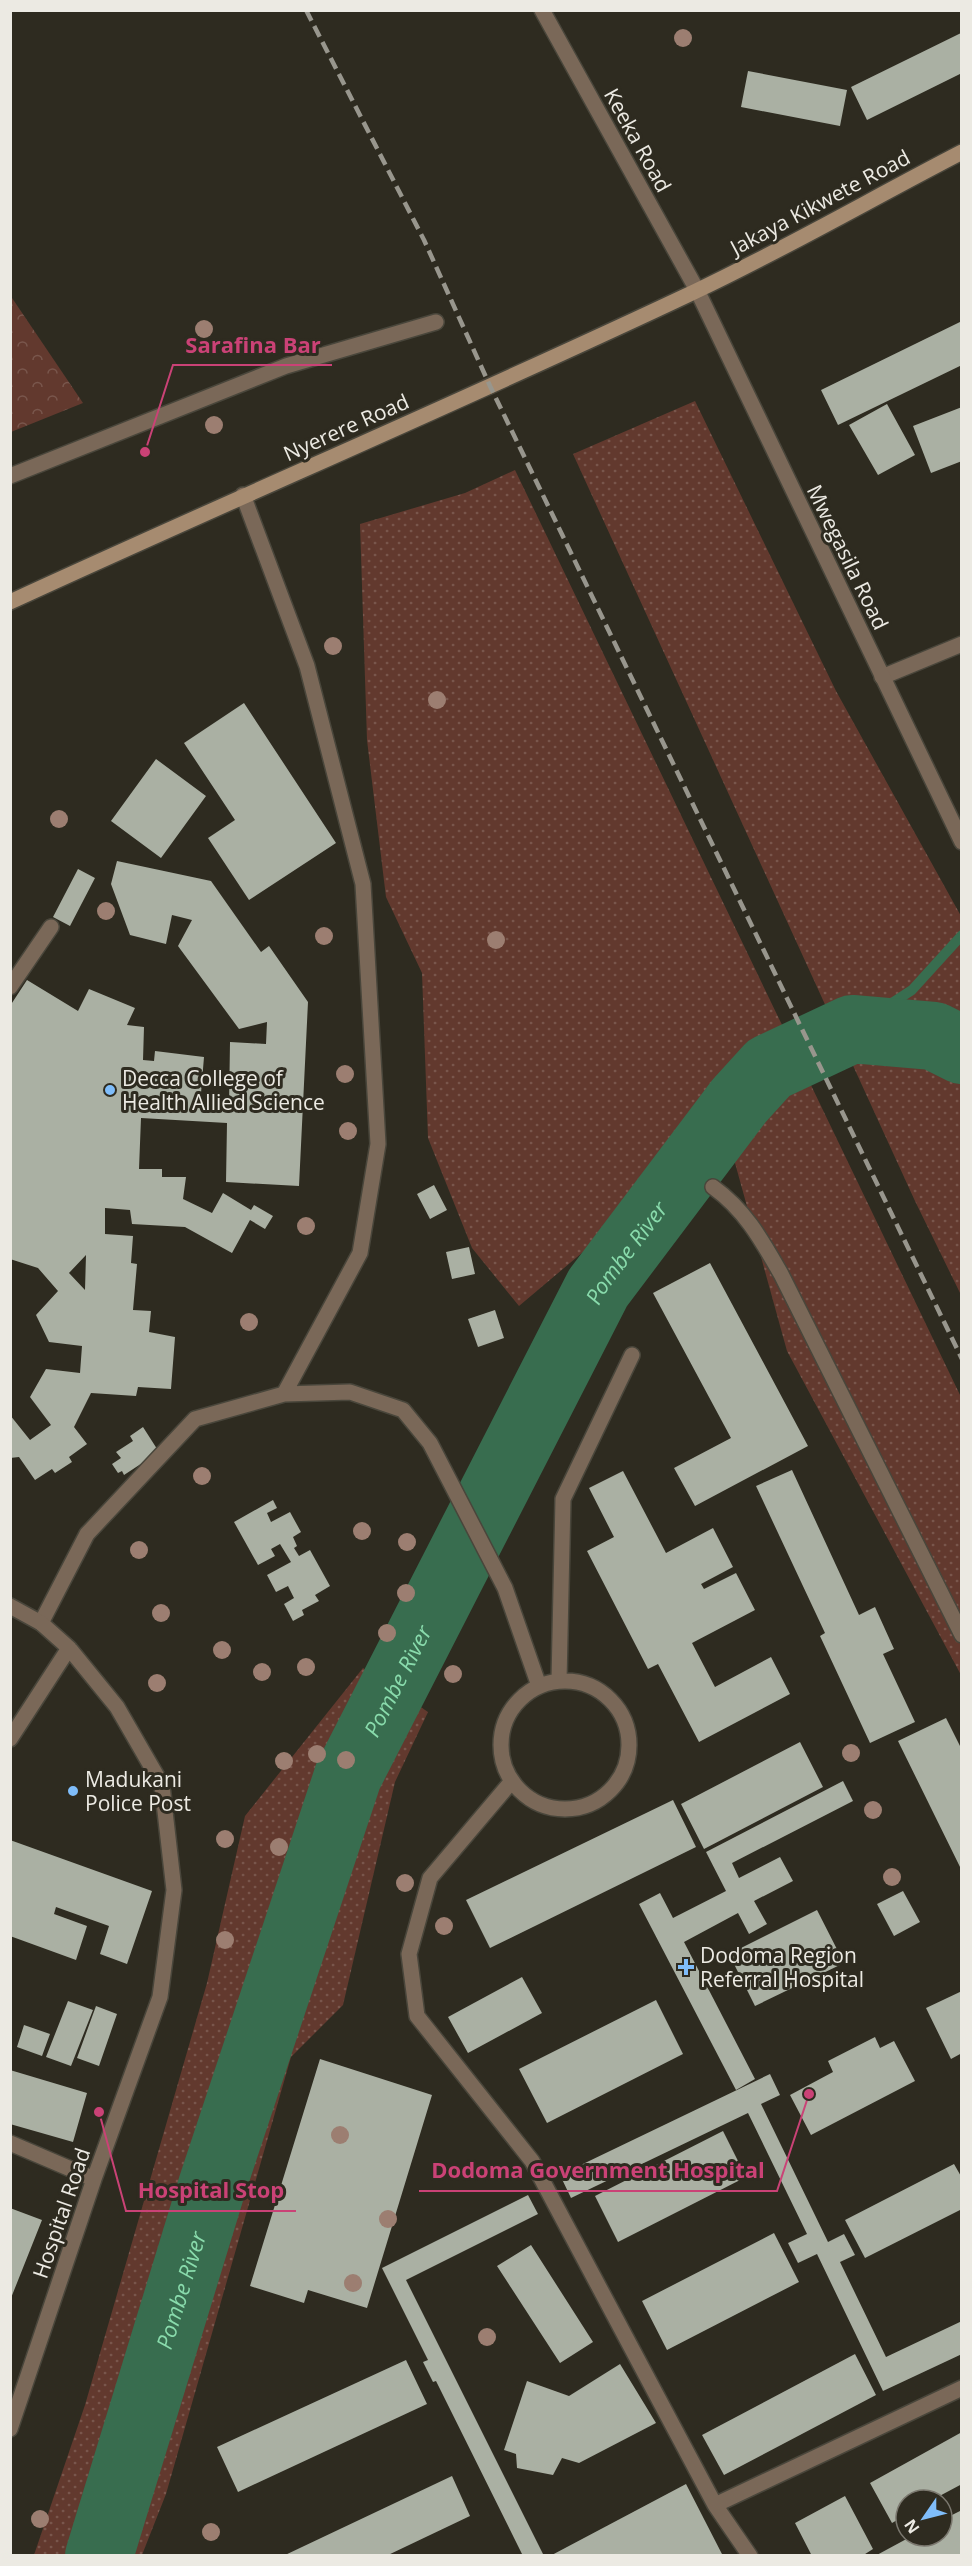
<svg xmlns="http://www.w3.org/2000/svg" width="972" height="2566" font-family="'Open Sans',sans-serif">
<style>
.grass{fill:url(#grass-dots)}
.park{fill:url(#park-crowns)}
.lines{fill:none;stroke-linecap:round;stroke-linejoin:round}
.stream{stroke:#386d4f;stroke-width:10}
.river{stroke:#386d4f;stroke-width:68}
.building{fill:#aab0a3;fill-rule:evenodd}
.service-casing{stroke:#49463b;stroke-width:18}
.minor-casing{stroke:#49463b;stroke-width:18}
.tertiary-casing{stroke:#49463b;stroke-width:18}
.secondary-casing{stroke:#49463b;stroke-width:18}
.service{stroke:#7a6858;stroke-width:15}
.minor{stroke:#7a6858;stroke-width:15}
.tertiary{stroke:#7a6858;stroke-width:15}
.secondary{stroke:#a68b70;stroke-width:15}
.rail{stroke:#98968d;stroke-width:4.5;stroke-dasharray:12 6;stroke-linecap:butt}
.tree{fill:#9c7e71}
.poi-dot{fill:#7fbdfa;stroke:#2e2b20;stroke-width:2}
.labels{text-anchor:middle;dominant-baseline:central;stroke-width:6;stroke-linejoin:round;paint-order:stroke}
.street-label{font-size:21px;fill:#eceae3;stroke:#2e2b20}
.poi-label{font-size:21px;fill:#eceae3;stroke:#2e2b20;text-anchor:start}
.water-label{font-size:22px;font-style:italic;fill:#89dbac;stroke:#2e2b20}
.leader{fill:none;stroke:#ca4276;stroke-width:2}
.callout-dot{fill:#ca4276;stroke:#2e2b20;stroke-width:2}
.callout-label{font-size:22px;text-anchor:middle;font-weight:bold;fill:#ca4276;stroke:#2e2b20;stroke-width:6;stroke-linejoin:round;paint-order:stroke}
</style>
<defs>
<pattern id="grass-dots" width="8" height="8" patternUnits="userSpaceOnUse" patternTransform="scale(1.5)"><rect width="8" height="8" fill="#62392e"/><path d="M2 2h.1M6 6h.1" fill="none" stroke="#79564c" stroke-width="1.8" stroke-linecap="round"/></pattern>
<pattern id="park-crowns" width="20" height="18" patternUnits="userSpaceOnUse" patternTransform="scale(1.5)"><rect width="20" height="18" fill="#62392e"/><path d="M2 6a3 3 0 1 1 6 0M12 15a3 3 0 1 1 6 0" fill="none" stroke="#79564c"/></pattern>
</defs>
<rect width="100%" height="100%" fill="#2e2b20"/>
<path class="grass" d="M695 401 836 691 961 916V1295L915 1201 573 454Z
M515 470 961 1397V1675L787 1351 735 1163 655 1159 602 1236 519 1306 472 1248 428 1138 422 973 386 897 367 740 360 524 465 493Z
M363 1668 428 1712 395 1782 343 2005 291 2057 166 2494 142 2555H34L85 2405 207 1983 245 1816Z"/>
<path class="park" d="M10 295 83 403 11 432H10Z"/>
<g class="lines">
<path class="stream" d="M852 1029 912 990 962 935"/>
<path class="river" id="s1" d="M99 2556 212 2186 348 1776 598 1288 739 1101 769 1068 852 1029 934 1036 962 1050"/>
</g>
<path class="building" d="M961 33 962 73 867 120 851 87Z
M748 71 847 90 840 126 741 107Z
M962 321V365L838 425 821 390Z
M887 404 915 455 878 475 849 425Z
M962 407V461L931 473 913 426Z
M244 703 336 843 249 900 208 838 235 820 184 743Z
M156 759 206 796 161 858 111 821Z
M117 861 211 881 261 952 269 946 308 1002 299 1186 226 1182 227 1123 141 1118 139 1169H162V1177H186L183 1199 212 1213 223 1193 251 1210 254 1205 273 1216 265 1229 250 1220 232 1253 185 1227 132 1224 130 1210 105 1208V1234L133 1236 131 1263 137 1264 133 1310 151 1311 149 1332 175 1337 171 1389 138 1387 136 1396 91 1393 74 1427 87 1444 69 1457 72 1462 55 1473 52 1469 35 1480 19 1457 10 1458V1415L30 1440 51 1425 30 1397 46 1369 80 1373 82 1346 49 1342 36 1315 58 1291 38 1268 10 1259V1006L27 980 78 1011 89 989 135 1008 127 1025 144 1027 143 1060 154 1061 155 1051 204 1057 200 1105 229 1107 230 1042 266 1044 267 1022 239 1029 178 946 192 920 172 915 166 944 130 935 111 884ZM86 1255 85 1290 69 1273Z
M78 869 95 878 70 926 53 917Z
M434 1185 447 1210 430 1219 417 1194Z
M469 1247 475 1274 452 1279 446 1252Z
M710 1263 808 1446 695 1506 674 1468 731 1438 653 1293Z
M495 1310 504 1338 478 1347 468 1319Z
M143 1427 159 1452 124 1475 122 1471 118 1473 112 1464 121 1458 116 1452 133 1441 130 1436Z
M792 1470 859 1615 875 1607 894 1649 883 1654 915 1722 870 1743 820 1636 825 1633 756 1486Z
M623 1471 666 1553 713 1528 733 1567 701 1584 704 1589 736 1573 755 1610 692 1643 715 1687 771 1657 790 1694 699 1742 658 1664 648 1669 587 1551 614 1537 589 1488Z
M273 1500 277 1508 267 1513 271 1522 290 1512 301 1532 293 1537 297 1546 294 1548 299 1556 310 1550 330 1586 315 1595 319 1601 302 1610 304 1615 293 1621 284 1604 294 1598 288 1586 276 1592 267 1575 291 1562 280 1544 271 1549 275 1556 258 1565 234 1522Z
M946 1718 962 1750V1871L898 1741Z
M800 1742 823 1787 704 1849 681 1804Z
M843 1781 853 1801 732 1863 739 1878 780 1857 793 1881 754 1901 767 1924 749 1934 738 1913 684 1942 755 2079 736 2090 639 1904 660 1893 673 1918 726 1891 706 1852Z
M673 1800 696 1847 490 1948 466 1900Z
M10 1840 152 1891 127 1964 100 1954 109 1926 56 1907 54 1914 87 1926 76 1960 10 1936Z
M903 1891 920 1922 894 1936 877 1904Z
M817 1910 844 1963 755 2006 729 1954Z
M522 1977 542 2013 468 2053 448 2017Z
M962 1991V2053L951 2059 926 2008Z
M656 2000 683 2054 547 2123 519 2069Z
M68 2001 93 2010 71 2066 46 2057Z
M96 2006 117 2014 99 2066 77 2058Z
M24 2025 50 2034 42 2056 17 2047Z
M875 2037 880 2048 894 2041 915 2081 811 2135 790 2095 833 2072 828 2061Z
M320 2059 432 2095 367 2308 308 2290 304 2303 250 2286Z
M10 2070 87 2093 73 2142 10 2124Z
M770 2074 780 2095 761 2104 828 2242 844 2234 855 2255 840 2262 886 2357 962 2321V2354L883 2391 817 2254 798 2263 788 2243 807 2234 748 2113 571 2198 560 2175Z
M723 2131 746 2177 618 2242 595 2196Z
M954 2164 962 2178V2209L865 2258 845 2220Z
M528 2195 538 2214 406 2280 544 2556H523L436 2381 433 2382 423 2362 428 2360 382 2268Z
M10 2208 42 2220 11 2298H10Z
M774 2233 799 2282 667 2350 642 2301Z
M531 2245 593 2342 560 2363 497 2266Z
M855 2354 876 2395 724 2475 702 2435Z
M406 2360 427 2404 238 2492 217 2447Z
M620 2364 656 2423 579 2463 562 2458 553 2475 517 2468 516 2454 504 2450 527 2381 569 2396Z
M962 2432V2484L932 2500H906V2515L892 2523 870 2483Z
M452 2476 470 2516 386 2556H283Z
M686 2484 723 2556H550Z
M845 2496 873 2549 862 2556H812L795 2523Z
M962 2510V2556H875L912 2536H942V2520Z"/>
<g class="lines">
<g class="service-casing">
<path id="service" d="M10 476 286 366 436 322
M243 495 307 666 363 884 378 1144 360 1253 284 1394
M10 987 51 927
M41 1623 87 1534 195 1419 284 1394 350 1392 403 1410 430 1443 505 1588 539 1686
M559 1681 563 1499 632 1355
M501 1745a64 64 0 1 1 128 0a64 64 0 1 1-128 0Z
M512 1781 430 1878 409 1954 417 2016 532 2161 715 2505 750 2556
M715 2505 962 2388"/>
</g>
<g class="minor-casing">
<path id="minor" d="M882 677 962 644
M713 1187C745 1210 761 1239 781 1274L962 1635
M10 1606 41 1623 69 1648 117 1707 162 1785 174 1890 160 1997 94 2179 10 2429
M10 1739 69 1648
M10 2143 94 2179"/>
</g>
<g class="tertiary-casing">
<path id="tertiary" d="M542 10 697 290 962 842"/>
</g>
<g class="secondary-casing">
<path id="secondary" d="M10 602C238 497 468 399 694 292 785 249 873 198 962 152"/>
</g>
<use href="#service" class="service"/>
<use href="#minor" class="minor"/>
<use href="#tertiary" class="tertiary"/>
<use href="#secondary" class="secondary"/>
<path class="rail" d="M306 10 424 240 490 386 962 1359"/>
</g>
<g class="tree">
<circle cx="683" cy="38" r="9"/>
<circle cx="204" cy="329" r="9"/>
<circle cx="214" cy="425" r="9"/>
<circle cx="333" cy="646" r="9"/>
<circle cx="437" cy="700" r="9"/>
<circle cx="59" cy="819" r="9"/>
<circle cx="106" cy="911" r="9"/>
<circle cx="324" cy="936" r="9"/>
<circle cx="496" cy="940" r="9"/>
<circle cx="345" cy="1074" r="9"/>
<circle cx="348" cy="1131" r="9"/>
<circle cx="306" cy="1226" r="9"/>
<circle cx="249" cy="1322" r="9"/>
<circle cx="202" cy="1476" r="9"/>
<circle cx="362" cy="1531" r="9"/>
<circle cx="407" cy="1542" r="9"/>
<circle cx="139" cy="1550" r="9"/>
<circle cx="406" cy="1593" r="9"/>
<circle cx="161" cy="1613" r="9"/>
<circle cx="387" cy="1633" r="9"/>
<circle cx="222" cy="1650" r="9"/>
<circle cx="306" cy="1667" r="9"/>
<circle cx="262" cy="1672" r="9"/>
<circle cx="453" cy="1674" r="9"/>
<circle cx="157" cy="1683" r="9"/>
<circle cx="851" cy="1753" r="9"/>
<circle cx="317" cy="1754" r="9"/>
<circle cx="346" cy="1760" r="9"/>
<circle cx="284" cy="1761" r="9"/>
<circle cx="873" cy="1810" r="9"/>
<circle cx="225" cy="1839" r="9"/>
<circle cx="279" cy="1847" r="9"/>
<circle cx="892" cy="1877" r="9"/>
<circle cx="405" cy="1883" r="9"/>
<circle cx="444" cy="1926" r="9"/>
<circle cx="225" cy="1940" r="9"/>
<circle cx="340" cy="2135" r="9"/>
<circle cx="388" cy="2219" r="9"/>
<circle cx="353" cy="2283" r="9"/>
<circle cx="487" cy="2337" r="9"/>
<circle cx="40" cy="2519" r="9"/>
<circle cx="211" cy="2532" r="9"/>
</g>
<g class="poi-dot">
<circle cx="110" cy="1090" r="6"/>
<circle cx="73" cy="1791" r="6"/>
<path d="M683 1958h6v6h6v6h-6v6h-6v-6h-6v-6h6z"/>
</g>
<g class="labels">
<g class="street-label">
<text transform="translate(638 140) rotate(61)">Keeka Road</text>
<text transform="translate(820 202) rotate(-28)">Jakaya Kikwete Road</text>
<text transform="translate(346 427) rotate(-24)">Nyerere Road</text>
<text transform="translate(848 557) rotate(64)">Mwegasila Road</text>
<text transform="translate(61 2213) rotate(-71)">Hospital Road</text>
</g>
<g class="poi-label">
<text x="122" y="1078">Decca College of<tspan x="122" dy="24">Health Allied Science</tspan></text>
<text x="85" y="1779">Madukani<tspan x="85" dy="24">Police Post</tspan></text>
<text x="700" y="1955">Dodoma Region<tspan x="700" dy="24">Referral Hospital</tspan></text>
</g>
<g class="water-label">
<text stroke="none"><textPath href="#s1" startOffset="1412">Pombe River</textPath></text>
<text stroke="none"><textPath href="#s1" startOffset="926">Pombe River</textPath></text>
<text stroke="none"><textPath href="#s1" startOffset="278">Pombe River</textPath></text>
</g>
</g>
<path class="leader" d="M145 452L173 365H332M809 2094L777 2191H419M99 2112L126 2211H296"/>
<g class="callout-dot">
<circle cx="145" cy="452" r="6"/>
<circle cx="809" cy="2094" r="6"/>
<circle cx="99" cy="2112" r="6"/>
</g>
<g class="callout-label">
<text x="253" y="353">Sarafina Bar</text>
<text x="598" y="2178">Dodoma Government Hospital</text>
<text x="211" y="2198">Hospital Stop</text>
</g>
<rect width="972" height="2566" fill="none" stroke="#eceae3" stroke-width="24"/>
<g transform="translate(924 2518) rotate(235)"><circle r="28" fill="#2e2b20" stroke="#7a776e" stroke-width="1.5"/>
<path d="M0-4.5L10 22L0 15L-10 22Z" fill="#7fbdfa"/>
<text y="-9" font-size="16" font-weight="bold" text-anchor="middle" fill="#eceae3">N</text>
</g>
</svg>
